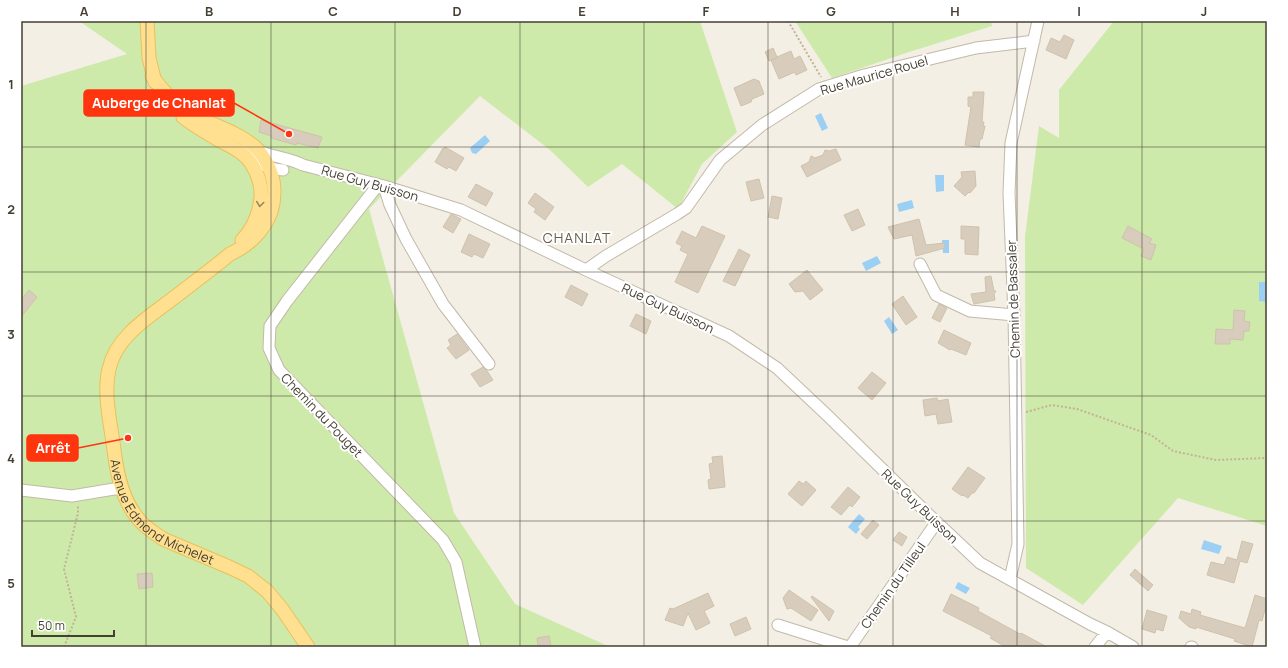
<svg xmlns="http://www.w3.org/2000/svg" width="1288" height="668" font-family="Manrope,sans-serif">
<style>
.green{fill:#cdeaaa}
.water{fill:#9ccff4}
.building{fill:#d8cdbc;stroke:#d0c2ab}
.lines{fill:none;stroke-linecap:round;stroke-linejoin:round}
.minor-casing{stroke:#c2b9a9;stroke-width:13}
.major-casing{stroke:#eac05b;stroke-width:15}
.path{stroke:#c2b396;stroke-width:2;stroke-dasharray:2 2;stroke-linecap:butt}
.minor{stroke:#fff;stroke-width:11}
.major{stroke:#ffe091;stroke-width:13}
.oneway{stroke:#99875d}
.grid{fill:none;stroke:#453f33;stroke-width:1;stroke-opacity:0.55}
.labels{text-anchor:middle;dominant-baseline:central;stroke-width:4;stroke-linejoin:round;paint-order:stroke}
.street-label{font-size:13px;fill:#453f33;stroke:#fff}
.neighbourhood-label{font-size:14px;letter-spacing:1px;fill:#695d4a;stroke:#fff}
.leader{fill:none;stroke:#ff350f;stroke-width:1.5}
.callout-dot{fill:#ff350f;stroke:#fff;stroke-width:1.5}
.callout{fill:#ff350f;stroke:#ff350f;stroke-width:1.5}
.callout-label{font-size:14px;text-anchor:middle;font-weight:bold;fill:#fff}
.neatline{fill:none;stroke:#453f33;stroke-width:1.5}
.grid-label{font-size:13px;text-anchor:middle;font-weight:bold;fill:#453f33}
</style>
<rect width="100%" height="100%" fill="#f3efe4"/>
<path class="green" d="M79 21H700L737 132 702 164 678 209 622 164 588 187 550 150 480 96 369 209 454 513 515 604 610 647H21V86L127 54Z
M795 21H991L992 26 906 53 832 78Z
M1114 21H1267V526L1178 498 1083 605 1026 568 1025 237 1039 126 1059 138V90Z"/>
<path class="water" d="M821 113 828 128 822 131 815 116Z
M485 135 490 141 476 154 472 153 470 148Z
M935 175H944V191L936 192Z
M912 200 914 208 899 212 897 204Z
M942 240H949V253H943Z
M877 256 881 263 866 271 862 263Z
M1259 282H1267V302L1259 301Z
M889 317 898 330 892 334 884 321Z
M859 514 865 519 858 527 860 529 856 534 848 527Z
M1204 540 1222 546 1219 554 1201 549Z
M958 582 970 588 966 594 955 588Z"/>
<path class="building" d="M1064 35 1074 40 1066 59 1046 50 1051 38 1060 42Z
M773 48 777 57 791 51 794 59 800 56 807 70 796 75 795 72 779 79 771 60 777 58 769 61 765 52Z
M754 79 759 81 764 94 752 99 751 102 741 106 734 88Z
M973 92H984L982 122H984L983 126H985L982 139H980L979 147 965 145 971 107 968 106V97H973Z
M261 120 322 137 318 148 297 143 296 145 271 138V136L259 132Z
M445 147 464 158 456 171 449 167 447 169 435 162 443 148 444 149Z
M836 149 841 160 807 177 801 166 809 162 811 156 815 158 823 155 825 150 829 151Z
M975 171 976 186 970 193 969 192 965 196 954 186 962 177 961 172Z
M759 179 764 198 751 201 746 182Z
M476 184 493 193 486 206 468 197Z
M535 193 554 207 545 220 534 212 536 209 528 203Z
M772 196 782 198 778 219 768 217Z
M858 209 865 225 852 231 844 215Z
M451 214 461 219 453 233 443 227Z
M919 219 926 245 944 243 945 248 916 256 912 235 894 239 888 227Z
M702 226 725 236 698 293 675 282 688 254 680 250 682 246 676 243 682 231 696 238Z
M961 226 979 227 978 255 965 254V239H961Z
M1128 226 1152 239 1149 243 1156 245 1151 260 1141 256 1144 249 1122 238Z
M469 234 490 244 483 258 474 254 472 257 461 252Z
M739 249 750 255 735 286 723 281Z
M807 270 823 290 810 300 803 291 795 292 789 284Z
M991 276 994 291H996L994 294 995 300 974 304 971 294 986 292 985 277Z
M571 285 588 294 582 306 565 297Z
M29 290 37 297 21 317V300Z
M903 296 917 317 906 325 892 304Z
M939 304 947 308 940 322 932 318Z
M1234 310 1245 311 1244 321 1250 322 1249 331H1244L1243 340 1230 339V344H1215L1216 329 1233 330Z
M636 314 651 321 646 334 630 326Z
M944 330 971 343 966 355 951 349 950 350 938 343Z
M457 334 469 350 456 359 447 348 451 345 448 340Z
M483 367 487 371 493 380 480 387 471 374Z
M872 372 886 383 872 400 858 388Z
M937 398 938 401 948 399 952 422 938 424 936 414 925 416 923 400Z
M722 456 725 487 709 489 708 480 711 479 709 464 713 463 712 457Z
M968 467 985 478 974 493H972L968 498 963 495 962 496 952 489Z
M799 481 803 484 806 481 816 490 802 506 788 494Z
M848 487 860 497 852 507 850 505 841 515 831 507Z
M873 520 879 525 867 539 861 534Z
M899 532 907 537 902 546 893 540Z
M1242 541 1253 544 1247 563 1240 561 1234 583 1207 575 1211 562 1224 565 1227 557 1237 560Z
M1135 569 1153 585 1148 591 1130 575Z
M152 573 153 587 139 589 137 574Z
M789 590 818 610 811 621 791 608 787 609 783 598Z
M708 593 714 606 704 611 710 623 696 630 688 613 683 626 665 620 670 608 673 609Z
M951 594 979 608 978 611 1020 634 1021 633 1047 647H1006L990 638 992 636 943 611Z
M1255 595 1267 599V602L1262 621 1259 620 1252 647 1234 641 1235 639 1196 627V629L1189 627 1179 618 1181 611 1191 614 1192 609 1201 612 1200 615 1245 628Z
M812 596 834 611 829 621 811 597Z
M1147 610 1167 616 1163 631 1156 629 1155 633 1142 629Z
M746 617 751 629 735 636 730 624Z
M549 636 551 647H538L537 638Z"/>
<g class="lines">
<g class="minor-casing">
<path id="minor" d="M247 150C260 163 263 168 283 170
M259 151C273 157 289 158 303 165L384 186 461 210 586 270 729 336 777 368 828 416 928 514 980 563 1090 624 1107 632 1133 647
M378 185 287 301 270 326 269 348 279 370 443 540 456 562 475 647
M384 186 390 205 406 239 443 304 489 364
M920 264 936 295 970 311 1014 315
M586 270 606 256 677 214 686 208 720 160 762 125 819 89 864 75 976 48 1034 41
M21 490 72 496 114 489H122
M1010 579 1018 544 1014 315 1009 193 1011 143 1038 21
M778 625 848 647
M850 647 936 523
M1095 647 1107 632
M1191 647H1192"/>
</g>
<g class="major-casing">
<g id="major">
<path d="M147 21 149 58 155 82"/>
<path id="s1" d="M152 76C162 90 173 103 188 112 210 125 238 131 257 149 263 155 267 163 270 170 275 183 275 198 271 212 264 231 248 246 230 254 212 269 193 283 175 297 150 316 116 336 109 369 103 394 111 425 114 450 117 475 123 504 142 523 148 529 156 534 163 539L229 567 248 576 258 584 267 591 282 609 308 647"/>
<path d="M183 117C194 126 207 133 219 140 230 146 244 152 251 163 258 173 262 187 261 198 259 214 254 228 242 240"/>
</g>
</g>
<path class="path" d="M788 21 821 77
M1026 412 1052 405 1077 409 1151 435 1173 451 1216 460 1267 458
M64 647 76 617 64 569 78 513V506"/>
<use href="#minor" class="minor"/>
<use href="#major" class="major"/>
</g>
<defs><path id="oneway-chevron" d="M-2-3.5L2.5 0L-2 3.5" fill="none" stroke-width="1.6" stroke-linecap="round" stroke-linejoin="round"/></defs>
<use class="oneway" href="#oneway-chevron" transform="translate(260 204) rotate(98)"/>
<path class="grid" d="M146 21V647M271 21V647M395 21V647M520 21V647M644 21V647M768 21V647M893 21V647M1017 21V647M1142 21V647M21 147H1267M21 272H1267M21 396H1267M21 521H1267"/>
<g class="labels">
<g class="street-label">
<text transform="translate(874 75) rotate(-16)">Rue Maurice Rouel</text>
<text transform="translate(370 183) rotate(16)">Rue Guy Buisson</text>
<text transform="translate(1013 299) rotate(-92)">Chemin de Bassaler</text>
<text transform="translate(668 308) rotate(25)">Rue Guy Buisson</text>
<text transform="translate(322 415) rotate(46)">Chemin du Pouget</text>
<text transform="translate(920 506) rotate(44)">Rue Guy Buisson</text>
<text stroke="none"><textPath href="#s1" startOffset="594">Avenue Edmond Michelet</textPath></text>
<text transform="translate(893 585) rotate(-55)">Chemin du Tilleul</text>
</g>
<g class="neighbourhood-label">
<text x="577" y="237">CHANLAT</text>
</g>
</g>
<path class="leader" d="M289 134L234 103M128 438L78 448"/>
<g class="callout-dot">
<circle cx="289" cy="134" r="4"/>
<circle cx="128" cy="438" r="4"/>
</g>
<g class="callout">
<rect x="84" y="90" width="150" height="26" rx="4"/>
<rect x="27" y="435" width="51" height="26" rx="4"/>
</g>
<g class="callout-label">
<text x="159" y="108">Auberge de Chanlat</text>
<text x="53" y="453">Arrêt</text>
</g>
<rect width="1288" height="668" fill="none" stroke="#ffffff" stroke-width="44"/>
<path d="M32 630v6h82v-6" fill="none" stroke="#453f33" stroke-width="2"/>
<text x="38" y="630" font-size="12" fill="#453f33" stroke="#ffffff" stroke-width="3" paint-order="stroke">50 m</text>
<rect x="22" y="22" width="1244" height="624" class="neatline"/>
<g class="grid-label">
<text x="84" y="16">A</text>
<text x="209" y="16">B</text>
<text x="333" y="16">C</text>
<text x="457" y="16">D</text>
<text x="582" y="16">E</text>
<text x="706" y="16">F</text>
<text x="831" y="16">G</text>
<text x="955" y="16">H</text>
<text x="1079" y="16">I</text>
<text x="1204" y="16">J</text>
<text x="11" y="89">1</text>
<text x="11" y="214">2</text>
<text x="11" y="339">3</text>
<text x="11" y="463">4</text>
<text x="11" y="588">5</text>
</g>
</svg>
